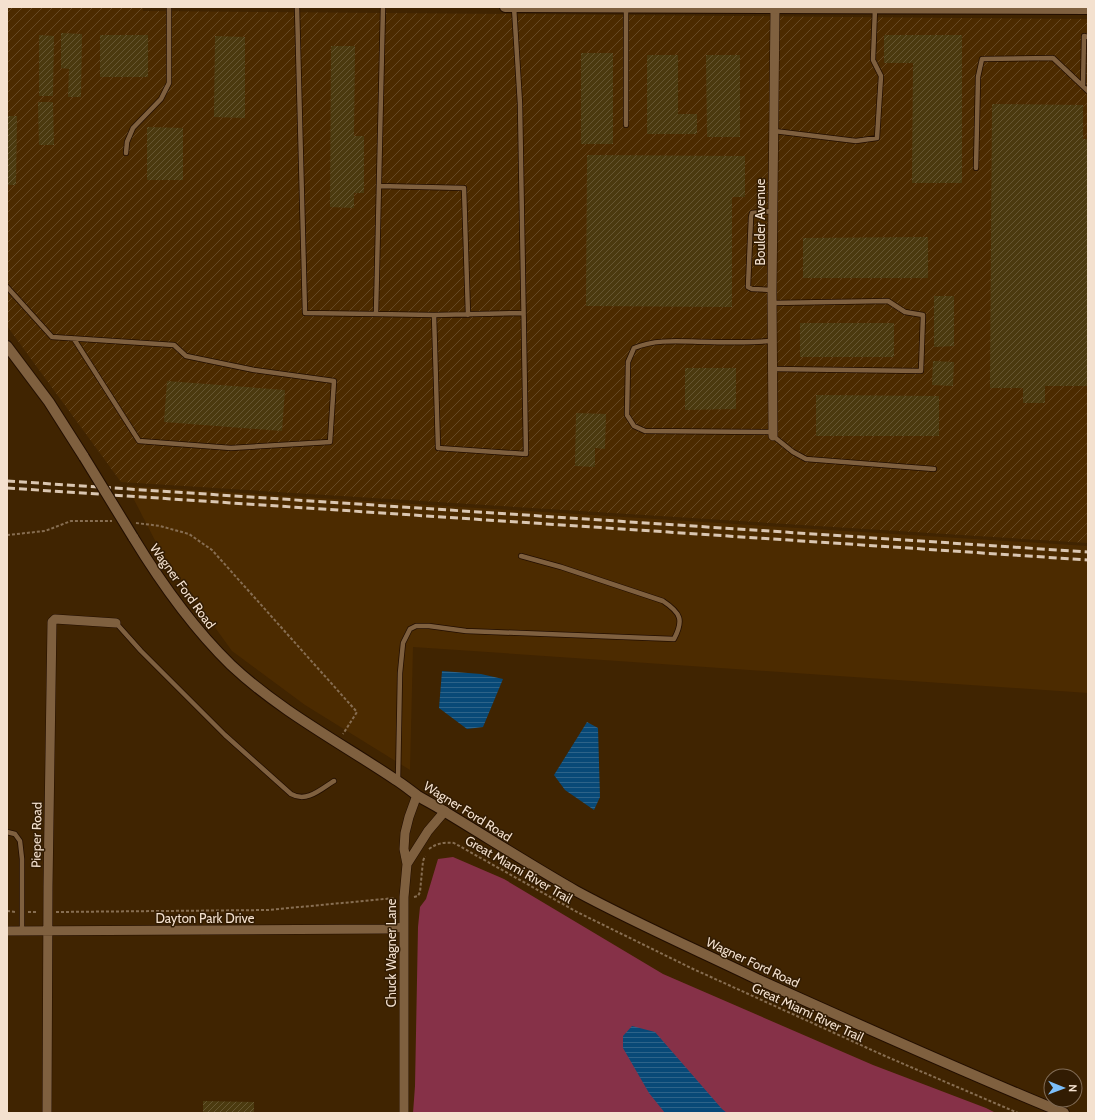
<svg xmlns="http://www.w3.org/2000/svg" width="1095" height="1120" font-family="Cabin,sans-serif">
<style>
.built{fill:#4c2b00}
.industrial{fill:url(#industrial-furrows)}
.grass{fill:#863148}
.water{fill:url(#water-rules)}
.building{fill:url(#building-hatch)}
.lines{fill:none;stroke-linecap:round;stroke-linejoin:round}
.service-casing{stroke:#220e00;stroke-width:6}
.minor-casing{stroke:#220e00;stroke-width:10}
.tertiary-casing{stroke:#220e00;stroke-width:12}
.secondary-casing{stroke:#220e00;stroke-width:12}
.path{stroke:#876e52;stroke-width:2;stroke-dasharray:3 2;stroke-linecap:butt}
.service{stroke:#7f603f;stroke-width:4.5}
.minor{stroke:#7f603f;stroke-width:9}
.tertiary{stroke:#7f603f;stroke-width:10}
.secondary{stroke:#7f603f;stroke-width:10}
.rail{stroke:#dac6b1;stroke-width:3;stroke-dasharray:8 4;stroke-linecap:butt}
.secondary-bridge-casing{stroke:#220e00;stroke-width:12;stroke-linecap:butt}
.secondary-bridge{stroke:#7f603f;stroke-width:10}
.labels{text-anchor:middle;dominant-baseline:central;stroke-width:3;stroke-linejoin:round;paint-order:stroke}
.street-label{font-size:13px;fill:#f4e1cf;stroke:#321c03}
</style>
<defs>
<pattern id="industrial-furrows" width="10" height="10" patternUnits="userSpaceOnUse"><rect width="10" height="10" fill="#4c2b00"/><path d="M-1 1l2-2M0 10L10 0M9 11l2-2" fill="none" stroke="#664924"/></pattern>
<pattern id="water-rules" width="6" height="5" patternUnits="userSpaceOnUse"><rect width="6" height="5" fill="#084977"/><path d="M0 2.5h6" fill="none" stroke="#2d6389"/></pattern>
<pattern id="building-hatch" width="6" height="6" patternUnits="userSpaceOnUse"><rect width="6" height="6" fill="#4b3a0f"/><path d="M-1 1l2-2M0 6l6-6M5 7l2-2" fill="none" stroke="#665631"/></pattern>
</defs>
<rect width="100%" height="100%" fill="#402401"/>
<path class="built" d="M127 486 1088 546V693L413 647 410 770 305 705 232 651 162 554Z"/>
<path class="industrial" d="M7 7H143V11L1088 19V543L121 482 7 326Z"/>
<path class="grass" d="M453 857 504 879 663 974 873 1065 986 1108 996 1113H413L415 1086 418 927 420 907 426 899 438 859Z"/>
<path class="water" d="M442 671 481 674 503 679 483 727 467 729 439 708Z
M587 722 598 728 600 797 594 810 565 790 554 775Z
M632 1026 655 1032 722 1109 727 1113H665L649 1093 623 1048V1036Z"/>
<path class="building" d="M61 33 82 34 81 97H68L69 69 61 68Z
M39 35 54 36 53 96H39Z
M100 35H148V77H100Z
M884 35H962V183H912L913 63H884Z
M215 36 245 37V118L214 117Z
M331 46H355L354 136H364V193H354V208L330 207Z
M581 53H613V144H581Z
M647 55H678V114H697V134H647Z
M706 55H740V137H707Z
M38 102H53L54 145H39Z
M992 104 1083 105V139H1088V386H1045V403H1023V388H990Z
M7 116H17L16 185H7Z
M147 127 183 128V180H147Z
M587 155 745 156V197H732V307L586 306Z
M928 237V278H803V238Z
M934 296H954V346L934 347Z
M800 323H894V357H800Z
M933 361 954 362 953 386 932 385Z
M685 368H736V409L685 410Z
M167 381 285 390 282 431 164 422Z
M816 395 939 396V436H816Z
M576 413 606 414 605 449 595 448V467L575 466Z
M203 1101 254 1102V1113H203Z"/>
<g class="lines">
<g class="service-casing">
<path id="service" d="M297 7 305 313 376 314 383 7
M514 7 520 104 526 454 438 448 434 315 523 313
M1083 86 1084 36 1088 37
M626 125V8
M774 131 856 141 877 138 881 76 873 60 875 8
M126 153 127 142 133 128 161 99 169 83V7
M976 168 978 77 982 59 1053 58 1088 91
M379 186 464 188 468 315
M7 287 52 337 174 345 186 356 254 370 334 381 330 442 231 448 139 441 74 339
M772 290 752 289 748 287 751 217 752 213 773 211
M772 303 888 301 905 312 923 315 921 371 773 369
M376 314 434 315
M772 341C752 342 731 343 710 342 684 342 658 338 634 348L628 362 627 415 634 426 645 431 773 432
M773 436 793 452 806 459 934 469
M116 623 141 651 225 735 291 794C307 803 321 789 334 781
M398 781 400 673 403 643 410 629 416 626H429L466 631 674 639C684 620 681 613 663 601L561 567 521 556
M7 832 15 834 20 841 22 859V932"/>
</g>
<g class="minor-casing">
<path id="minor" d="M773 436 772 293 775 8
M407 864 428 831 445 811
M7 931 387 929 404 927
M47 1113 48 886 52 622 55 619 116 623
M404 1113V897L407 864 404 849 405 833 409 817 417 795"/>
</g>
<g class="tertiary-casing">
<path id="tertiary" d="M505 7 1088 9"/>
</g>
<g class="secondary-casing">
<path id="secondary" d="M7 346 49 402 84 457
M133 537C161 583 192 627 231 665 280 711 341 743 396 780 404 785 411 791 418 796 428 802 438 807 447 813 490 839 532 866 576 891 635 923 697 950 757 979 859 1025 961 1071 1064 1113"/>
</g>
<path class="path" d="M136 523 160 526 189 534 212 550 357 712 343 734
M7 535 45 531 71 521H112
M429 849C437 843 445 842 454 843L577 912 691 968 885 1056 1018 1113
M414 897 418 896 420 892 423 861 425 856
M7 911 16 912
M28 912H38
M56 912 268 910 395 898"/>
<use href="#service" class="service"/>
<use href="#minor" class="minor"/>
<use href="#tertiary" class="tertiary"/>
<use href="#secondary" class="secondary"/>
<path class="rail" d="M7 481 1088 552
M7 488 1088 560"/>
<g class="secondary-bridge-casing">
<path id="secondary-bridge" d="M84 457 133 537"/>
</g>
<use href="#secondary-bridge" class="secondary-bridge"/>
</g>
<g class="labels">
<g class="street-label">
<text transform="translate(760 222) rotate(-90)">Boulder Avenue</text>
<text transform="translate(183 586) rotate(54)">Wagner Ford Road</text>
<text transform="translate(468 811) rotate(32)">Wagner Ford Road</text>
<text transform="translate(36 835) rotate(-89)">Pieper Road</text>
<text transform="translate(519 869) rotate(30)">Great Miami River Trail</text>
<text x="205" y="918">Dayton Park Drive</text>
<text transform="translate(391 953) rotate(-90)">Chuck Wagner Lane</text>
<text transform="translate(753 962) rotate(25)">Wagner Ford Road</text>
<text transform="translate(808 1012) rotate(25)">Great Miami River Trail</text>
</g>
</g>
<rect width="1095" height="1120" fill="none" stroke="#f4e1cf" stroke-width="16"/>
<g transform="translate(1063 1088) rotate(91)"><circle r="19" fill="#321c03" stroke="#806b55"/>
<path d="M0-3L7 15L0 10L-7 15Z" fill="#7cbef9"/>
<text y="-6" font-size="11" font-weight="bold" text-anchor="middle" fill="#f4e1cf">N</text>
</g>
</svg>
